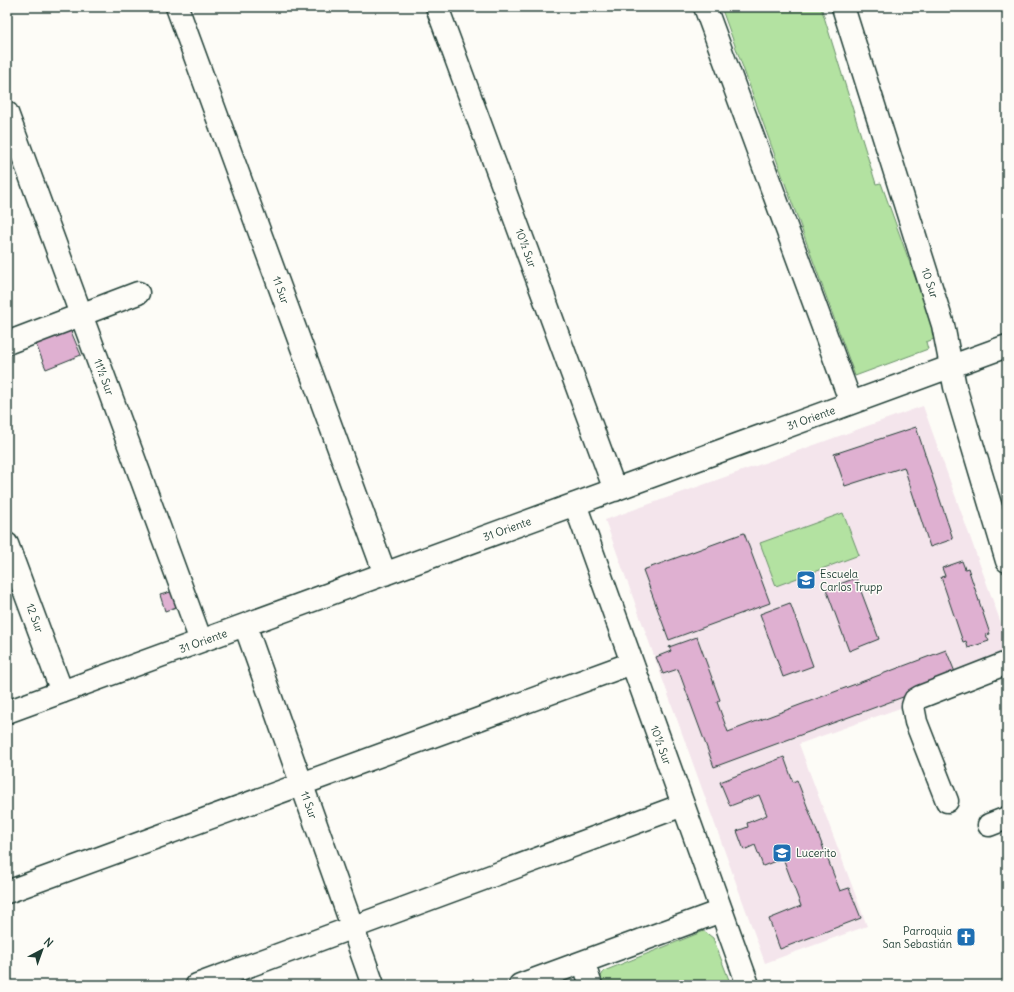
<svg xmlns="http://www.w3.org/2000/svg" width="1014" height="992" font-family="Delius,sans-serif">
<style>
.built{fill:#f4e5ec}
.green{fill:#b3e2a1;stroke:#69906a}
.building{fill:#dfb0d1;stroke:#1f3d34}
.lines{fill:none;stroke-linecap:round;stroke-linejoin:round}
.minor-casing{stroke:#1f3d34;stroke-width:25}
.minor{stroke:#fdfcf7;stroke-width:22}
.labels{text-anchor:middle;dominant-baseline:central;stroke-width:3;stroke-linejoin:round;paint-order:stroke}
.street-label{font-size:11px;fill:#1f3d34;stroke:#fdfcf7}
.poi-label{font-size:11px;fill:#1f3d34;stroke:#fdfcf7;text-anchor:start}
</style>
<rect width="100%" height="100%" fill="#fdfcf7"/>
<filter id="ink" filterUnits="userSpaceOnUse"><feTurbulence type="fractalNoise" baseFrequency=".025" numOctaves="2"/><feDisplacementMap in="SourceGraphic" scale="8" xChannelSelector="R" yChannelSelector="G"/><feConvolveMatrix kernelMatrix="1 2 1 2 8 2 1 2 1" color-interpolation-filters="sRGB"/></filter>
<g filter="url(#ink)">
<path class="built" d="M923 406 1007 640V670L799 744 867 926 765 963 605 520Z"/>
<path class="green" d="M721 7H821L876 184 881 183 937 338 926 342 928 349 855 376Z
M843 513 859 555 776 586 760 543Z
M704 931 713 938 731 985H601L599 980 604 971Z"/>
<path class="building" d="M70 329 81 355 46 369 35 342Z
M916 427 953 539 930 547 904 467 845 486 834 454Z
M744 533 770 603 669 640 643 570Z
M962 561 965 569 968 568 990 634 986 635 989 641 968 648 966 641 963 642 941 577 945 576 942 568Z
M856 578 879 639 849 651 826 589Z
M174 591 179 606 165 611 160 595Z
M790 603 813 666 783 677 760 614Z
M697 637 720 700 717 702 728 732 946 650 957 677 714 767 678 669 663 674 656 657 671 651 669 647Z
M784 757 793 782 797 780 840 891 849 888 861 918 780 949 769 919 801 906 783 858 763 866 755 845 744 850 737 831 748 827 747 823 767 815 759 795 730 806 720 782Z"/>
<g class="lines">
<g class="minor-casing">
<path id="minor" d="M177 7 385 574
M437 7 615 490
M705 7 851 403
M843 7 943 325 955 387 1007 561
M7 113 201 641
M7 343 138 293
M575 504 748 985
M7 544 62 692
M245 625 373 985
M7 712 1007 346
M947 801 916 722 913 706 915 700 920 697 1007 663
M989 825 1007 818
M7 892 632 663
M583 962 591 985
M197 985 683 805
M520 985 721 911"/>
</g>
<use href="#minor" class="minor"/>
</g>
</g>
<defs>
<g id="school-square" transform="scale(1)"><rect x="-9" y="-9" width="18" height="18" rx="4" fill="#1f6fb2" stroke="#fdfcf7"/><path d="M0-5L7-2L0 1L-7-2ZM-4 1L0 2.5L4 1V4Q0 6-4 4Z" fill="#fff"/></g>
<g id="church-square" transform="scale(1)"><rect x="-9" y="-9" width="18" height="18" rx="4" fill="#1f6fb2" stroke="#fdfcf7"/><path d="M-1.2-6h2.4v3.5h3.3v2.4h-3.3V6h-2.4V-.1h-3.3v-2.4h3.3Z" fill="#fff"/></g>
</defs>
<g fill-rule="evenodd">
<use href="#school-square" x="806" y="580"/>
<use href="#school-square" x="782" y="853"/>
<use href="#church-square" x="966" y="937"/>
</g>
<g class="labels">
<g class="street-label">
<text transform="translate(526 248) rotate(70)">10½ Sur</text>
<text transform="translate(930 283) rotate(72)">10 Sur</text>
<text transform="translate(281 290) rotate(70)">11 Sur</text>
<text transform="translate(104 377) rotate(70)">11½ Sur</text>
<text transform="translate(811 418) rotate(-20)">31 Oriente</text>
<text transform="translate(507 529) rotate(-20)">31 Oriente</text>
<text transform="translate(35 618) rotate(70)">12 Sur</text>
<text transform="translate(203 641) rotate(-20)">31 Oriente</text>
<text transform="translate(661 745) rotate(70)">10½ Sur</text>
<text transform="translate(309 805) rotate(70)">11 Sur</text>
</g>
<g class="poi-label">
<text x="820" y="574">Escuela<tspan x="820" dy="13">Carlos Trupp</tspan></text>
<text x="796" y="853">Lucerito</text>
<text x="952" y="931" text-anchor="end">Parroquia<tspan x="952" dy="13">San Sebastián</tspan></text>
</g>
</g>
<rect width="1014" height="992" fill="none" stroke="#fdfcf7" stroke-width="24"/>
<rect x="12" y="12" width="990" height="968" fill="none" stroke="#1f3d34" stroke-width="1.5" filter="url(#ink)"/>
<g transform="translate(42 950) rotate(41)" stroke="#fdfcf7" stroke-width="3" paint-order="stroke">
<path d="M0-3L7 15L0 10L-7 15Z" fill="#1f3d34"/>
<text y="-6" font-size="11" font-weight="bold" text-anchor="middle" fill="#1f3d34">N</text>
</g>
</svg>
